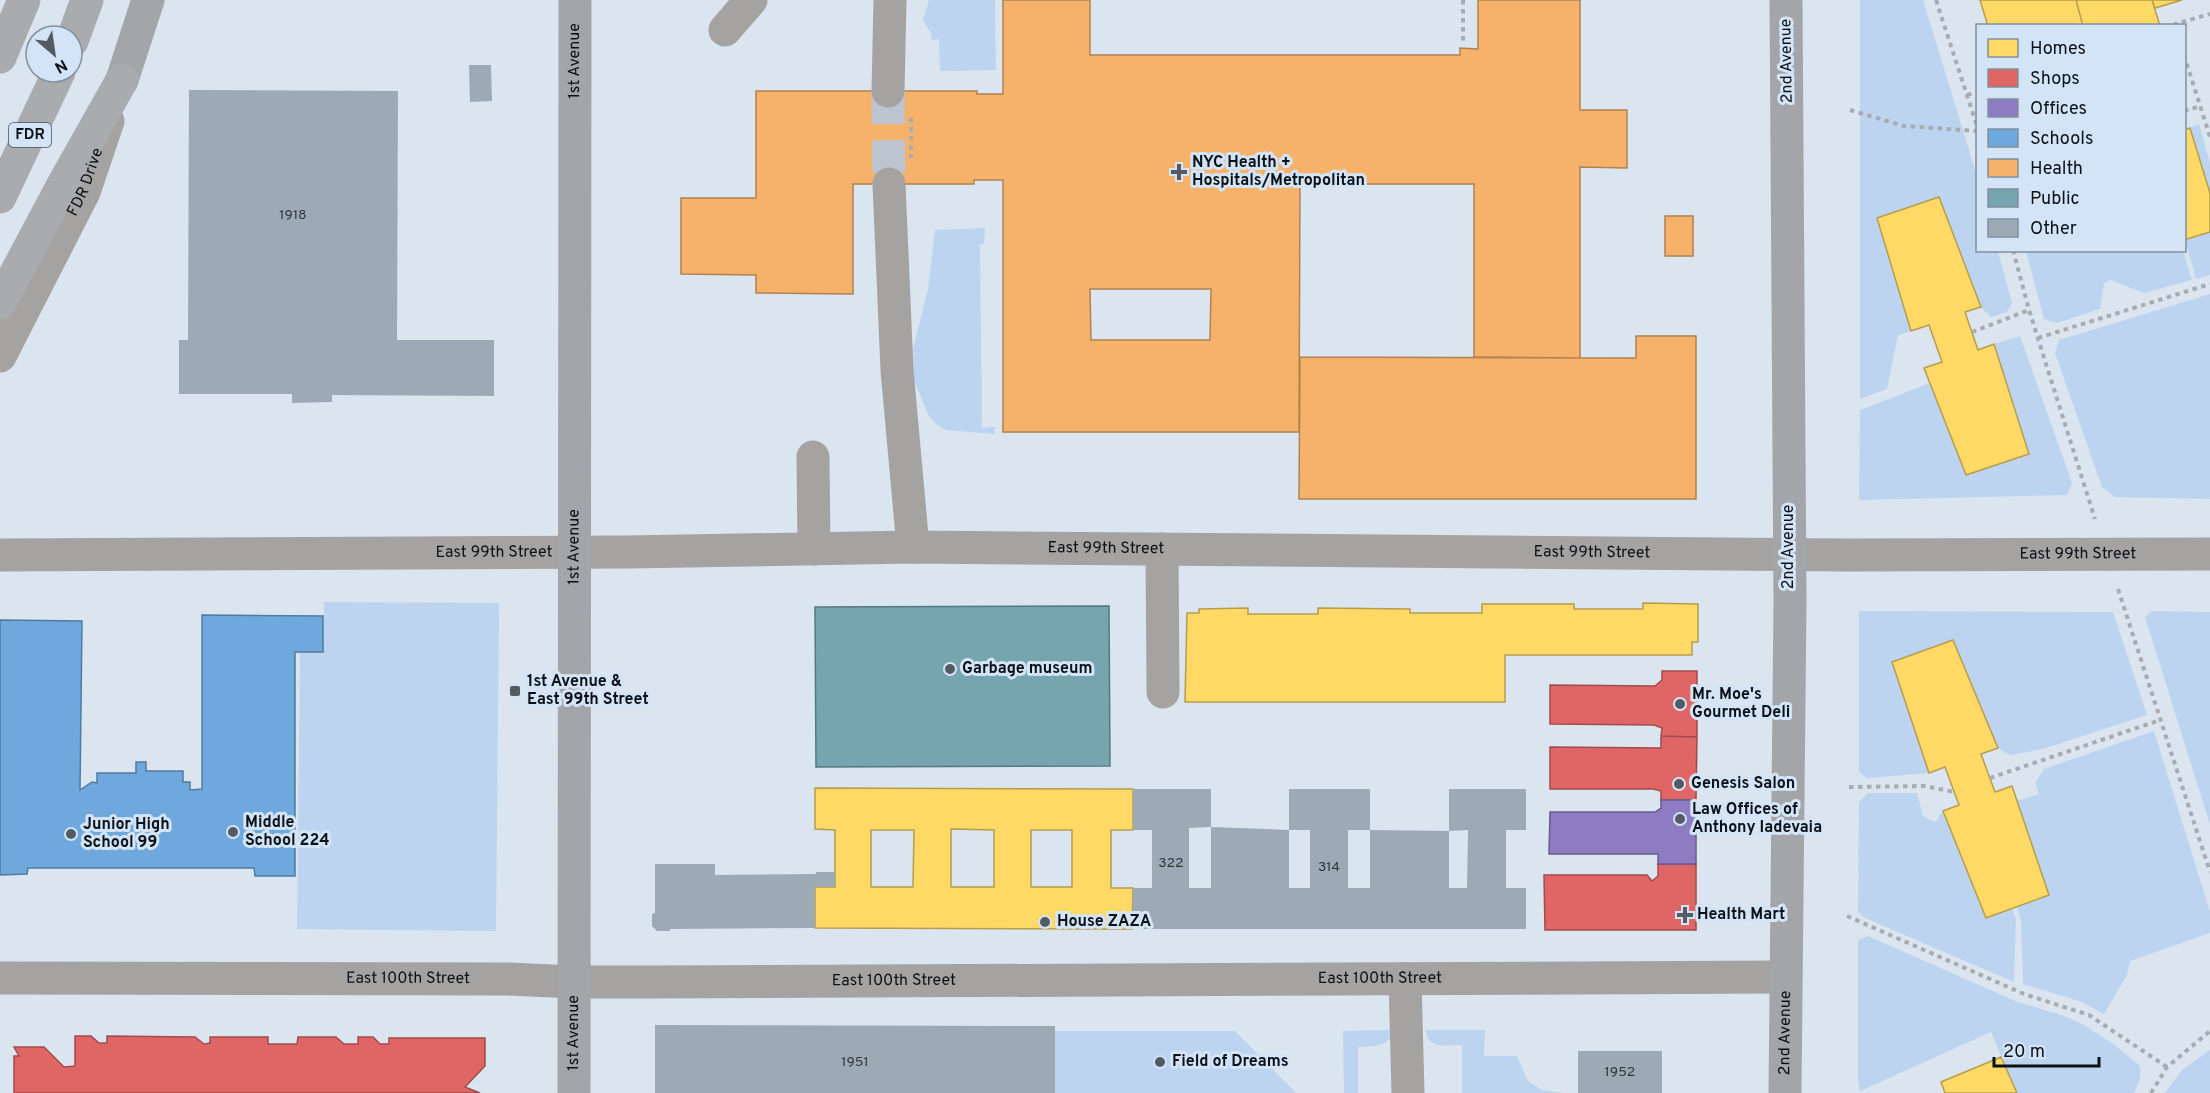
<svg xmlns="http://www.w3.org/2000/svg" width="2210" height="1093" font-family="Overpass,sans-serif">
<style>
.green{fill:#bcd4f0}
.homes{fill:#ffd966;stroke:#b69d4e;stroke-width:1.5;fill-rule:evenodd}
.shops{fill:#e06666;stroke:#a04c4e;stroke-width:1.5}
.offices{fill:#8e7cc3;stroke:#675c8f;stroke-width:1.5}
.schools{fill:#6fa8dc;stroke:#517ba1;stroke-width:1.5}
.health{fill:#f6b26b;stroke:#b08252;stroke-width:1.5;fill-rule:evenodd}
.public{fill:#76a5af;stroke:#567981;stroke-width:1.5}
.building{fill:#9da9b5;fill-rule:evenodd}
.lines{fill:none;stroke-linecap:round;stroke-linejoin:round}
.minor-tunnel{stroke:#bcc5cf;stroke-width:33;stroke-dasharray:33 16;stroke-linecap:butt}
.path{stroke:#a8abaf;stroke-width:4;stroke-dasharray:4.5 4.5;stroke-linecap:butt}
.minor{stroke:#a4a3a2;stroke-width:33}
.major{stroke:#a4a5a8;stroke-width:33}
.highway{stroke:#a9abae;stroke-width:33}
.poi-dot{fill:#545b63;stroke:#d3e4f7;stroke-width:2}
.labels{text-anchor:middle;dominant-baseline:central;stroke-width:6;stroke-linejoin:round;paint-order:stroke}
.number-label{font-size:14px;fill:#30373e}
.shield{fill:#d3e4f7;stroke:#47505a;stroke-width:1.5}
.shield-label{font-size:15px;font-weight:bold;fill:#0b1117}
.street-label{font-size:16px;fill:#0b1117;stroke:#d3e4f7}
.poi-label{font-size:16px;font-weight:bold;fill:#0b1117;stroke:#d3e4f7;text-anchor:start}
</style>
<rect width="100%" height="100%" fill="#dbe5ef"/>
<path class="green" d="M929 0H995L996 70 940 71 939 39 932 40 931 33 923 20Z
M1860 0H1923L1977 176 1978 250 1998 251 2012 303 2007 312 1991 317 1981 307 1939 197 1877 218 1911 331 1898 335 1887 389 1860 399Z
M2199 124 2210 163V193L2190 128Z
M985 228 984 244 980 245 982 428 995 427 994 434 946 430 936 424 928 414 914 380 913 349 928 289 935 230Z
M2210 232V275L2196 279 2185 240Z
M2026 251H2183L2192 280 2144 293 2110 280 2104 284 2100 309 2057 323 2044 319Z
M2210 294V499L2115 497 2102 487 2055 353 2059 340Z
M2020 336 2072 483 2067 495 1859 500 1860 410 1930 383 2028 454 1994 344Z
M324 602 499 603 496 931 297 929 300 652H323Z
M1859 611 2113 612 2147 715 2043 749 2010 755 1998 748 1953 640 1892 663 1929 773 1867 778 1859 772Z
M2152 611 2210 612V825L2145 617Z
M2154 731 2210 912V933L2130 961 2127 975 2104 1014 2082 1002 2023 984 2021 921 2017 907 2048 895 2017 801 2039 794 2035 783 2044 769Z
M1868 793H1917L1923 816 1935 822 1943 811 1986 918 2012 908 2016 919 2014 982 1865 918 1858 911 1859 802Z
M1868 936 2015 1001 2064 1016 2082 1024 2112 1043 2140 1066V1080L2134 1093H2017L1991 1032 1860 1091 1858 1080V940Z
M1394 1030C1389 1048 1374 1046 1358 1047V1093H1344L1343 1031Z
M1426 1030H1485L1484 1056H1517L1528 1081 1542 1090 1564 1093H1462V1045C1448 1045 1427 1050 1426 1030Z
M1055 1031H1235L1296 1093H1055Z
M2210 1050V1093H2165L2182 1070Z"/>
<path class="homes" d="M1980 0H2076L2083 26H1988Z
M2076 0H2152L2160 26H2083Z
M2152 0H2182L2155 8Z
M2190 128 2210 193V232L2184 240V130Z
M1939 197 1981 307 1965 312 1978 350 1994 344 2029 454 1966 475 1924 368 1942 362 1929 325 1911 331 1877 218Z
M1643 603 1698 604V642H1692V655H1505V702H1185L1187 613H1199V609L1248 608V614H1318V608L1410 609V613H1482V604H1574V609H1643Z
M1953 640 1998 748 1981 754 1995 792 2012 786 2049 895 1986 918 1943 811 1959 805 1945 767 1929 773 1892 662Z
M815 788 1133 789V830H1111V888H1133L1132 929 815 928V887H835V830L815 829ZM951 829 994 830V887H951ZM871 830H914L913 887H871ZM1031 830H1072V887H1031Z
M2001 1057 2017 1093H1945L1941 1082Z"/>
<path class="shops" d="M1662 671H1697V737L1661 736 1662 728 1654 725 1550 724V685L1655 686 1662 680Z
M1661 736 1697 737 1696 800H1661V791L1653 789H1550V747L1661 748Z
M1658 864H1696V930H1545L1544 875H1647L1652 881 1658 876Z
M75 1036H91L99 1043H107V1036L195 1037 204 1044 210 1043V1037H268V1044H297L298 1037H336L344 1044H358V1037H373L380 1044H389V1038H485V1066L465 1087 480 1093H14V1056H19L14 1047H44L64 1067 75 1066Z"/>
<path class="offices" d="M1661 800H1696V864H1658V854H1549L1550 812H1655L1661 808Z"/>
<path class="schools" d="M202 615 323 616V652H295V876H255L254 868H28L27 874 0 875V620L82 621 80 790 92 782 97 783V773H136V762H146V771H183V782H190V790L202 789Z"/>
<path class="health" d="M1003 0H1090V55H1460V48L1478 49V0H1580V110H1627V168L1580 167V358L1474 357V184H1300L1299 432H1003V180H974V184H853V294L756 293V275L681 274V198H756V91H977V94H1003ZM1090 289H1211L1210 340H1091Z
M1665 216H1693V256H1665Z
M1636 336H1696V499H1299L1300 357 1636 358Z"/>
<path class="public" d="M1109 606 1110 766 816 767 815 607Z"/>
<path class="building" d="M469 65H491L492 101 470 102Z
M189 90 398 91 397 340H494V396L332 395V402L292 403V394H179V340H188Z
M1133 789H1211V827L1189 828V888H1211V827L1289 830V789H1370V830H1348V888H1370V830L1449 831V888H1467L1468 830 1449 831V789H1526V830H1506V888H1526V929H1132L1133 888H1152V830H1133ZM1289 830H1310V888H1289Z
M655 864H715V875L816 874V872H835V887H815V928L670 929V931H657L652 926V914L655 913Z
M655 1025 1055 1026V1093H655Z
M1578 1051H1662V1093H1578Z"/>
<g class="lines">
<path class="minor-tunnel" d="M888 91 889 184"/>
<path class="path" d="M1463 0V43
M1936 0 1978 129
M2175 26V24L2210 14
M2184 55 2210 137
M1967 95 1978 92
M1850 110 1904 126 1978 131
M2184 111 2201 106
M911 118V158
M2013 250 2029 310 2095 519
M1972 332 2029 310
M2038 338 2210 284
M2118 589 2210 872
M1990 778 2160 720
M1849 787 1925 786 1954 792
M1847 916 2024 994 2089 1015 2167 1067
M2151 1093 2167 1067 2210 1031"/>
<g class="minor">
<path d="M725 30 751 0"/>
<path d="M888 91 890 0"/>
<path d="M889 184 897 370 913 547"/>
<path id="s1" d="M0 356 84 192 108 121"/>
<path d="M813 457 814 549"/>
<path d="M1162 549 1163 692"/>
<path id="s2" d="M0 555 629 552 913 547 1849 555 2210 554"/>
<path id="s3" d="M0 978 509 979 574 982H648L1786 977"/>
<path d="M1405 979 1408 1093"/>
</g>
<g class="major">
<path d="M122 80 148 0"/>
<path id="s4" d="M574 1093 575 0"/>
<path id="s5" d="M1785 1093 1790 601 1786 0"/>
</g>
<path class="highway" d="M72 41 87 0
M0 57 24 0
M0 197 59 72
M0 303 65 181 122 80"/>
</g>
<g class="poi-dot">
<path d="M1176 163h6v6h6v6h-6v6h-6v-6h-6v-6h6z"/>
<circle cx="950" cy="669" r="6"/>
<rect x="509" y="685" width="12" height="12" rx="3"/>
<circle cx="1680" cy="704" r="6"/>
<circle cx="1679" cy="784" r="6"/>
<circle cx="1680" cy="819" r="6"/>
<circle cx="233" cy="832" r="6"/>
<circle cx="71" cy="834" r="6"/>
<path d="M1682 906h6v6h6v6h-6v6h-6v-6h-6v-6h6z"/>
<circle cx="1045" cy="922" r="6"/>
<circle cx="1160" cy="1062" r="6"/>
</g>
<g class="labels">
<g class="number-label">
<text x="293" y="215">1918</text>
<text x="1171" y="863">322</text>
<text x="1329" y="867">314</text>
<text x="855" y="1062">1951</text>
<text x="1620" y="1072">1952</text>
</g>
<rect class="shield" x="9" y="123" width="42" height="24" rx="4.5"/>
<g class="shield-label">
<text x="30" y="135">FDR</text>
</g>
<g class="street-label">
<text stroke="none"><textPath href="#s4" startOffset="1032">1st Avenue</textPath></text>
<text transform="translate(1787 61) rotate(-91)">2nd Avenue</text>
<text stroke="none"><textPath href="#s1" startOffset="194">FDR Drive</textPath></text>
<text stroke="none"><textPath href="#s4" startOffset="546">1st Avenue</textPath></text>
<text transform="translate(1789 547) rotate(-90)">2nd Avenue</text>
<text stroke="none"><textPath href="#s2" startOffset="1106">East 99th Street</textPath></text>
<text stroke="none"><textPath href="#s2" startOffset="494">East 99th Street</textPath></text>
<text stroke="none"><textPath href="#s2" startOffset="1592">East 99th Street</textPath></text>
<text stroke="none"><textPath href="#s2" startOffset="2078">East 99th Street</textPath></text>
<text stroke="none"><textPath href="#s3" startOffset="408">East 100th Street</textPath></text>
<text stroke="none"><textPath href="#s3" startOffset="1380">East 100th Street</textPath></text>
<text stroke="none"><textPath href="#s3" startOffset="894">East 100th Street</textPath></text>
<text stroke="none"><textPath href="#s4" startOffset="60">1st Avenue</textPath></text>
<text stroke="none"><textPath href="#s5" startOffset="60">2nd Avenue</textPath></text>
</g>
<g class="poi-label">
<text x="1192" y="163">NYC Health +<tspan x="1192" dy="18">Hospitals/Metropolitan</tspan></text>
<text x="962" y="669">Garbage museum</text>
<text x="527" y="682">1st Avenue &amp;<tspan x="527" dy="18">East 99th Street</tspan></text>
<text x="1692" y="695">Mr. Moe's<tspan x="1692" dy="18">Gourmet Deli</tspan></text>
<text x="1691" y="784">Genesis Salon</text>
<text x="1692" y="810">Law Offices of<tspan x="1692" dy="18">Anthony Iadevaia</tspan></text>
<text x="245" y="823">Middle<tspan x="245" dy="18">School 224</tspan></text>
<text x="83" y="825">Junior High<tspan x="83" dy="18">School 99</tspan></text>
<text x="1697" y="915">Health Mart</text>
<text x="1057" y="922">House ZAZA</text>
<text x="1172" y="1062">Field of Dreams</text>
</g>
</g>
<rect x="1976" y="24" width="210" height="228" fill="#d3e4f7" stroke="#83909d" stroke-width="1.5"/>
<rect x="1988" y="39" width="30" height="18" fill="#ffd966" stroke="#83909d" stroke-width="1.5"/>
<text x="2030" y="54" font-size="18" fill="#0b1117">Homes</text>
<rect x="1988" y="69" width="30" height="18" fill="#e06666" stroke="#83909d" stroke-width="1.5"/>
<text x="2030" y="84" font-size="18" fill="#0b1117">Shops</text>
<rect x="1988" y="99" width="30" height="18" fill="#8e7cc3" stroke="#83909d" stroke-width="1.5"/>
<text x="2030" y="114" font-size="18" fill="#0b1117">Offices</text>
<rect x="1988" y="129" width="30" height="18" fill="#6fa8dc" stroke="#83909d" stroke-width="1.5"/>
<text x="2030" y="144" font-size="18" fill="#0b1117">Schools</text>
<rect x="1988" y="159" width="30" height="18" fill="#f6b26b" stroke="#83909d" stroke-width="1.5"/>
<text x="2030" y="174" font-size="18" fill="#0b1117">Health</text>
<rect x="1988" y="189" width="30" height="18" fill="#76a5af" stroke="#83909d" stroke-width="1.5"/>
<text x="2030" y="204" font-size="18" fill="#0b1117">Public</text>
<rect x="1988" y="219" width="30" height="18" fill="#9da9b5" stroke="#83909d" stroke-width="1.5"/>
<text x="2030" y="234" font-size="18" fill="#0b1117">Other</text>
<g transform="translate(54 54) rotate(151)"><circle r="28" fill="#d3e4f7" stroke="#83909d" stroke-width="1.5"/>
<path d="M0-4.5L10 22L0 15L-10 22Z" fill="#545b63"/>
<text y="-9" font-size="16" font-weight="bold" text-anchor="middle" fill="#0b1117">N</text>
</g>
<path d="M1994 1057v9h105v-9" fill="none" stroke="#0b1117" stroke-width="3"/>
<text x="2003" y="1057" font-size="18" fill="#0b1117" stroke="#d3e4f7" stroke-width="4.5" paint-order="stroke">20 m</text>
</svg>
